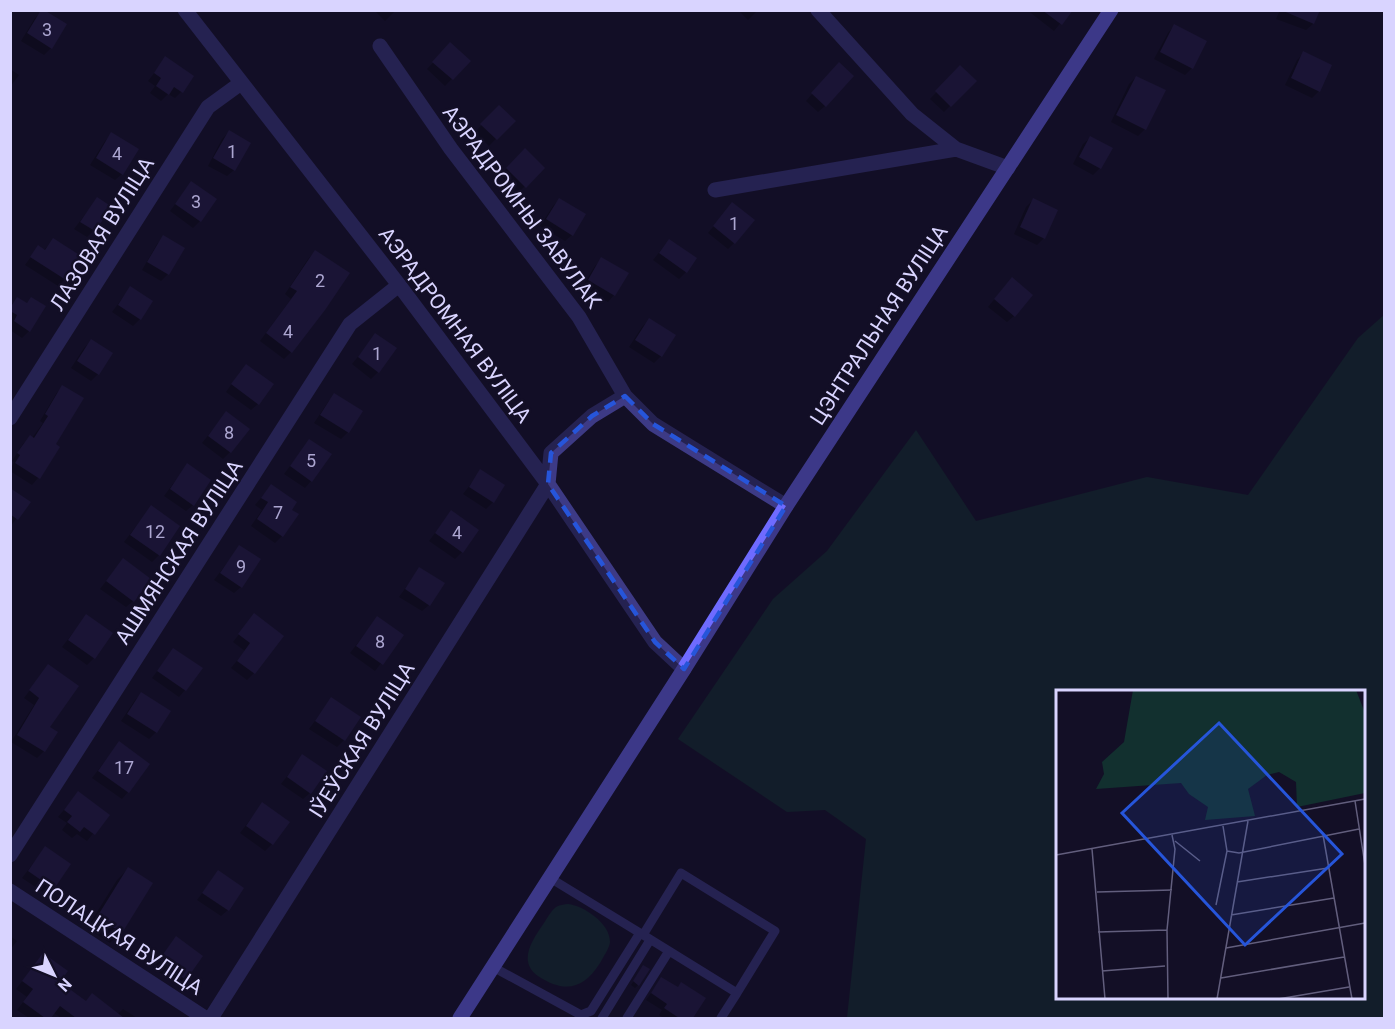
<svg xmlns="http://www.w3.org/2000/svg" width="1395" height="1029" font-family="Roboto,sans-serif">
<style>
.green{fill:#12302f;fill-rule:evenodd}
.shadow{fill:#0007}
.building{fill:#241b47}
.lines{fill:none;stroke-linecap:round;stroke-linejoin:round}
.service{stroke:#3d3a85;stroke-width:9}
.minor{stroke:#3d3a85;stroke-width:15}
.secondary{stroke:#6f6bff;stroke-width:15}
.marked{fill:none;stroke:#2655da;stroke-width:4.5;stroke-dasharray:12 8;stroke-linejoin:round}
.labels{text-anchor:middle;dominant-baseline:central;stroke-width:5;stroke-linejoin:round;paint-order:stroke}
.number-label{font-size:18px;fill:#aca6d1}
.street-label{font-size:21px;fill:#d9d4ff;stroke:#130f26}
.inset-road{fill:none;stroke:#625e7d;stroke-width:1.5}
.view{fill:#2655da;fill-opacity:0.15;stroke:#2655da;stroke-width:3}
.inset-edge{fill:none;stroke:#d9d4ff;stroke-width:3}
</style>
<rect width="100%" height="100%" fill="#130f26"/>
<path class="green" d="M1384 315V1018H847L866 839 825 810 787 812 678 739 773 599 827 551 916 430 976 521 1147 477 1248 495 1358 338ZM1058 692H1364V998H1058Z
M568 904C584 906 610 923 610 942 609 949 603 957 600 963 583 990 564 993 538 976 517 961 533 939 544 923 548 917 552 909 558 906 561 905 565 904 568 904Z"/>
<path class="shadow" d="M374 10H396L385 21Z
M738 10H758L748 20Z
M1027 10H1071L1054 31Z
M1280 10H1318L1313 24 1306 30 1276 19Z
M42 11 51 48 44 55 21 41 35 18Z
M1174 26 1192 68 1185 75 1154 59 1168 33Z
M444 51 469 61 445 86 427 69Z
M1304 53 1319 91 1312 98 1285 85 1297 60Z
M166 58 181 92 175 98 168 94 161 101 150 93 155 86 148 81Z
M960 67 975 81 944 112 930 99Z
M10 69 19 75 10 87Z
M832 71 825 106 818 112 806 101Z
M1136 77 1145 129 1138 136 1111 122 1129 84Z
M499 107 513 121 489 146 475 132Z
M229 132 234 170 227 176 208 166 222 139Z
M112 134 122 174 115 180 90 165 105 141Z
M1090 138 1100 168 1093 175 1073 164 1083 144Z
M525 150 543 168 518 193 500 175Z
M191 183 200 221 193 228 170 211Z
M97 199 94 230 87 237 74 229Z
M559 200 572 235 565 241 540 226 553 206Z
M1033 200 1044 238 1037 245 1014 234 1026 207Z
M726 211 734 243 728 249 708 233Z
M164 237 168 274 161 281 142 270 157 244Z
M53 240 65 279 58 286 25 265 38 247 44 250Z
M669 240 686 272 679 279 653 260Z
M315 252 291 352 284 359 260 341 291 299 285 294 308 259Z
M602 259 614 295 608 302 582 287 595 266Z
M1005 286 1014 316 1007 322 988 307Z
M130 288 140 319 133 326 112 312Z
M17 299 26 304 31 299 29 331 22 338 10 330V306Z
M649 320 661 356 654 363 629 347 642 327Z
M376 335 378 372 371 379 352 364Z
M91 341 98 374 91 381 71 368 84 348Z
M240 372 258 404 251 410 226 392Z
M62 387 54 445 58 447 38 478 32 485 10 471 14 462 12 461 23 444 30 437 32 438 43 423 40 421 56 394Z
M334 395 361 411 348 432 341 439 314 423 328 402Z
M226 413 230 452 223 459 202 443Z
M309 441 311 481 305 488 284 474Z
M187 465 193 505 186 511 164 496Z
M481 471 493 502 486 509 463 494Z
M271 486 290 510 282 536 275 543 251 526 262 510 255 505Z
M10 489 29 502 10 527Z
M151 507 159 555 152 562 124 542Z
M451 512 462 552 455 559 429 541Z
M239 547 241 587 234 593 214 580Z
M117 567 133 601 126 607 100 589Z
M419 569 429 605 422 611 399 597Z
M254 615V673L247 680 231 668 245 651 233 642Z
M86 616 94 658 87 665 62 647Z
M377 618 402 636 375 671 350 653Z
M173 650 185 690 179 697 152 678Z
M48 666 44 751 37 758 11 742 34 705 24 698Z
M141 694 156 732 149 739 121 721 135 700Z
M331 699 344 740 337 747 309 729Z
M119 743 128 792 122 799 92 778Z
M303 756 310 793 303 799 281 784Z
M78 793 108 815 87 841 77 834 72 838 62 830 67 823 58 817Z
M262 804 272 844 265 851 240 833Z
M45 848 53 888 46 894 22 878Z
M128 869 121 932 110 943 87 928 117 880Z
M218 872 228 910 221 916 197 900Z
M10 936 17 941 10 950Z
M176 938 185 979 178 985 153 968Z
M43 955 58 982 85 1002 117 1015 123 1009 137 1018H61L54 1013 49 1018H29L17 1010 27 997 16 989Z
M643 967 638 985 635 988 631 985Z
M661 979 677 989 704 999 691 1018H664L659 1015 662 1010 646 1000Z"/>
<path class="building" d="M41 10H44L67 24 52 49 27 33Z
M1042 10H1073L1062 25Z
M1281 10H1320L1314 24Z
M1174 24 1207 41 1193 69 1160 52Z
M450 42 471 61 453 80 432 62Z
M1303 51 1332 65 1320 92 1291 78Z
M165 56 194 76 183 93 174 87 169 95 156 86 161 78 154 73Z
M839 62 854 76 826 107 811 93Z
M960 65 977 81 951 107 935 91Z
M1136 76 1166 90 1146 130 1116 115Z
M499 105 516 121 497 140 480 124Z
M229 130 251 143 235 171 213 158Z
M111 132 139 149 123 175 96 158Z
M1090 136 1113 148 1101 169 1079 157Z
M525 148 545 168 526 188 506 168Z
M191 181 217 199 201 222 175 204Z
M97 197 112 207 95 231 80 222Z
M559 198 586 214 573 236 546 219Z
M1033 198 1058 210 1045 239 1020 227Z
M732 202 755 220 735 244 713 226Z
M163 235 185 248 169 275 147 262Z
M53 238 81 256 66 280 30 257 38 245 45 250Z
M669 239 697 258 687 273 659 253Z
M315 250 350 273 325 310 292 353 266 333 297 291 290 287Z
M601 257 629 273 615 296 588 280Z
M1012 277 1033 295 1015 317 994 299Z
M130 286 153 301 141 320 118 305Z
M17 297 27 303 31 297 46 306 30 332 14 321 17 315 10 311V308Z
M649 318 676 335 662 357 635 340Z
M375 333 397 348 379 373 358 357Z
M91 339 113 353 99 375 77 361Z
M246 364 274 384 259 405 231 384Z
M62 385 84 398 56 444 60 447 40 479 15 463 20 455 17 453 30 435 34 438 48 416 45 414Z
M334 393 363 411 349 433 320 415Z
M226 411 250 429 231 453 208 436Z
M309 439 332 454 312 482 290 466Z
M187 463 211 480 194 506 170 489Z
M480 469 505 485 494 503 469 487Z
M271 484 297 502 292 510 299 514 283 537 257 519 268 502 261 498Z
M10 488 31 502 18 520 10 514Z
M151 505 180 526 160 556 130 535Z
M451 510 479 530 463 553 435 533Z
M239 545 261 559 242 588 220 573Z
M123 558 151 579 134 602 106 581Z
M419 567 445 583 430 606 405 589Z
M254 613 284 636 255 674 237 661 250 643 238 634Z
M86 614 113 633 95 659 68 640Z
M377 616 404 635 383 665 356 646Z
M173 648 203 668 186 691 157 671Z
M48 664 79 686 50 727 58 732 45 752 17 735 39 698 29 690Z
M141 692 171 711 157 733 127 714Z
M331 697 361 717 345 741 315 721Z
M119 741 150 764 129 793 98 771Z
M302 754 327 771 311 794 287 777Z
M78 791 110 815 95 835 84 827 80 832 67 822 72 816 64 810Z
M262 802 290 822 273 845 246 826Z
M45 846 71 864 54 889 28 871Z
M128 867 153 883 122 933 97 917Z
M218 870 244 888 229 911 202 893Z
M176 936 203 956 186 980 159 960Z
M43 953 68 971 60 982 86 1001 92 993 124 1018H76L60 1006 51 1018H45L23 1002 33 989 22 981Z
M643 965 650 969 639 986 633 981Z
M661 977 678 987 681 982 706 998 693 1018H679L664 1008 667 1004 651 993Z"/>
<g class="lines">
<path class="service" d="M640 933 737 993 721 1018
M643 935 681 873 775 931 737 993
M493 967 581 1015 591 1011 640 933 550 878
M602 1018 650 940
M627 1018 669 951"/>
<path class="minor" d="M185 10 399 285 548 484 655 642 684 669
M818 10 912 114 956 149 1008 168
M380 46 451 149 579 317 625 396 653 424 786 506
M715 190 956 149
M10 418 208 107 241 83
M10 855 350 324 399 285
M10 891 205 1018
M211 1018 548 484 551 453 592 416 625 396"/>
<path class="secondary" d="M460 1018 684 669 786 506 1111 10"/>
</g>
<path d="M0 0H1395V1029H0ZM625 396 653 424 786 506 684 669 655 642 548 484 551 453 592 416Z" fill="#130f26" fill-opacity=".55" fill-rule="evenodd"/>
<path class="marked" d="M625 396 653 424 786 506 684 669 655 642 548 484 551 453 592 416Z"/>
<g class="labels">
<g class="number-label">
<text x="47" y="29">3</text>
<text x="232" y="151">1</text>
<text x="117" y="153">4</text>
<text x="196" y="201">3</text>
<text x="734" y="223">1</text>
<text x="320" y="280">2</text>
<text x="288" y="331">4</text>
<text x="377" y="353">1</text>
<text x="229" y="432">8</text>
<text x="311" y="460">5</text>
<text x="278" y="512">7</text>
<text x="155" y="531">12</text>
<text x="457" y="532">4</text>
<text x="241" y="566">9</text>
<text x="380" y="641">8</text>
<text x="124" y="767">17</text>
</g>
<g class="street-label">
<text transform="translate(522 207) rotate(53)">АЭРАДРОМНЫ ЗАВУЛАК</text>
<text transform="translate(102 234) rotate(-58)">ЛАЗОВАЯ ВУЛІЦА</text>
<text transform="translate(455 325) rotate(53)">АЭРАДРОМНАЯ ВУЛІЦА</text>
<text transform="translate(879 325) rotate(-57)">ЦЭНТРАЛЬНАЯ ВУЛІЦА</text>
<text transform="translate(179 552) rotate(-57)">АШМЯНСКАЯ ВУЛІЦА</text>
<text transform="translate(362 740) rotate(-58)">ІЎЕЎСКАЯ ВУЛІЦА</text>
<text transform="translate(119 937) rotate(33)">ПОЛАЦКАЯ ВУЛІЦА</text>
</g>
</g>
<g transform="translate(1056 690)">
<rect width="309" height="309" fill="#130f26"/>
<path d="M77 0H300L309 23V103L241 117 240 92 223 82 211 85 192 99 199 126 149 130 152 117 133 104 125 93 40 99 48 84 46 72 68 52Z" fill="#12302f"/>
<path class="inset-road" d="M299 111 309 175M267 145 296 309M119 151 144 171M36 159 49 309M171 161 183 163 303 139M0 165 309 109M181 192 272 178M41 202 116 200M160 215 171 161 167 136M175 225 278 208M42 242 111 240M170 258 309 233M46 281 109 276M165 288 288 267M112 309 111 240 119 159 116 145M161 309 192 131M222 309 293 297"/>
<path class="view" d="M163 33 286 164 189 255 66 123Z"/>
<rect width="309" height="309" class="inset-edge"/>
</g>
<rect width="1395" height="1029" fill="none" stroke="#d9d4ff" stroke-width="24"/>
<g transform="translate(54 975) rotate(133)" stroke="#130f26" stroke-width="4.5" paint-order="stroke">
<path d="M0-4.5L10 22L0 15L-10 22Z" fill="#d9d4ff"/>
<text y="-9" font-size="16" font-weight="bold" text-anchor="middle" fill="#d9d4ff">N</text>
</g>
</svg>
